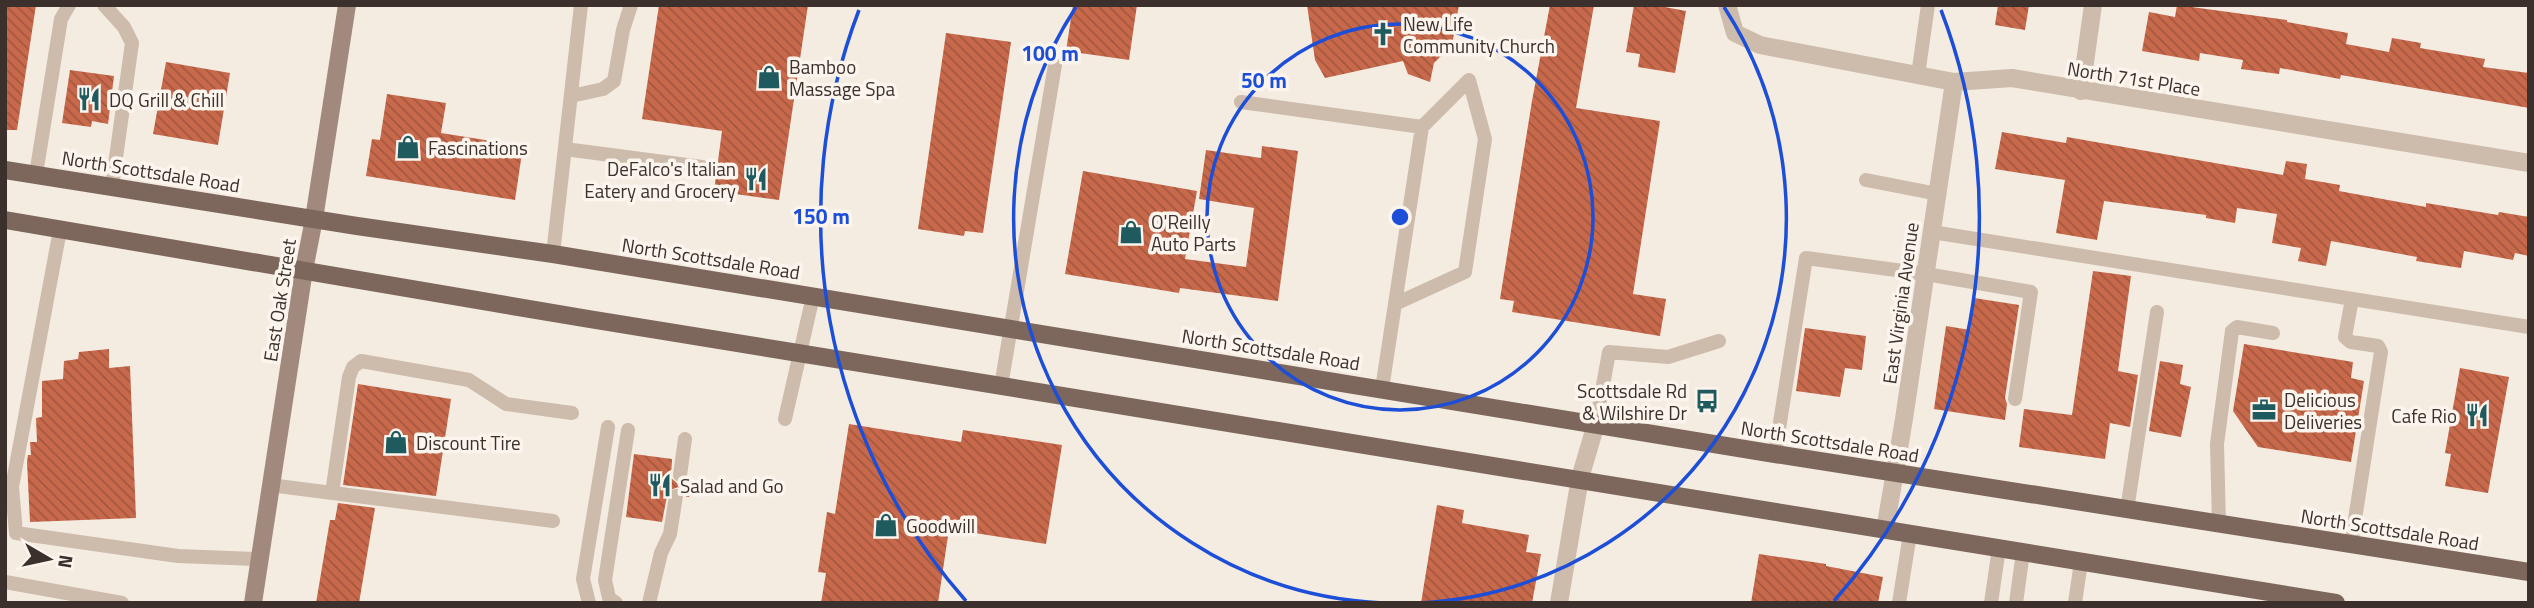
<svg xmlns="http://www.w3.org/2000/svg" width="2534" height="608" font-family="'Titillium Web',sans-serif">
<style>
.building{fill:url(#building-back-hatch)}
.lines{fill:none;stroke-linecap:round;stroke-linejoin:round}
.lane{stroke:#cdbbac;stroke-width:14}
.street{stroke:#cdbbac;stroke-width:18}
.secondary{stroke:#a18a7d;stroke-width:18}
.primary{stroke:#7d675c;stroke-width:18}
.ring{fill:none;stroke:#1d4ed8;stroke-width:3.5}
.labels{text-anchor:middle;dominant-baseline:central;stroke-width:7;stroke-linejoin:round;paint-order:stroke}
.poi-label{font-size:19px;fill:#3b302b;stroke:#fbf5ee;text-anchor:start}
.street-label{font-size:19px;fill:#3b302b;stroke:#fbf5ee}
.centre{fill:#1d4ed8;stroke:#fbf5ee;stroke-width:3.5}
.ring-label{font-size:21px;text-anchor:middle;font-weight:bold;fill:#1d4ed8;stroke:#fbf5ee;stroke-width:7;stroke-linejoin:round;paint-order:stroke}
</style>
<defs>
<pattern id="building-back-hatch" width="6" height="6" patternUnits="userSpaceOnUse" patternTransform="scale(1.75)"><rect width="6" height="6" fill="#c8694b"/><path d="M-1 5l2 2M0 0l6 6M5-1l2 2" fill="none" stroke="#a4573f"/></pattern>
</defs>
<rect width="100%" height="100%" fill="#f4ebe1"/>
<path class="building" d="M5 5H36L17 130H5Z
M659 5H808L779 200 714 191 722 131 642 119Z
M1073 5H1137L1129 60 1066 51Z
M1307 5H1459L1452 45 1434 63 1430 82 1408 74 1403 61 1325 78 1315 60Z
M1550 5H1594L1576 108 1660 121 1633 294 1666 299 1660 336 1512 312 1514 301 1500 299 1532 101Z
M1634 5H1654L1686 11 1675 73 1638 67 1640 54 1626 52Z
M1998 5H2029L2025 30 1995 25Z
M2177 5 2287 20V22L2348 33 2346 44 2389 52 2392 38 2421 43 2420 48 2485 59 2483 67 2529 73V108L2341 75 2340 79 2280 68 2279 74 2241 69 2243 60 2200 53 2199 61 2142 51 2149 12 2175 17Z
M946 33 1011 42 983 233 965 231 964 236 918 229Z
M166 62 230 73 218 145 153 134Z
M70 70 114 76 108 124 92 121 91 127 62 123Z
M387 94 446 103 441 133 523 146 515 200 366 176 372 139 380 140Z
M2002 132 2066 143 2067 137 2283 175 2286 161 2307 164 2305 179 2340 185 2339 191 2426 207V203L2498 215 2499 212 2529 217V256L2515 253 2513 260 2464 251 2461 268 2416 261 2417 257 2331 241 2326 266 2298 261 2301 248 2272 243 2277 214 2237 208 2235 223 2206 218V215L2104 201 2097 240 2056 233 2065 180 1995 169Z
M1262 146 1298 151 1278 301 1180 288 1179 293 1065 274 1083 171 1197 191 1185 259 1246 267 1254 208 1199 199 1206 150 1261 158Z
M2093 271 2131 276 2118 371 2138 375 2130 427 2110 423 2105 459 2019 447 2024 409 2072 415Z
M1974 298 2019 305 2005 398 2007 404 2005 420 1934 409 1946 326 1970 330Z
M1805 328 1866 336 1862 370 1845 368 1840 397 1796 391Z
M2244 344 2353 362 2351 378 2364 381 2351 462 2258 447 2233 411Z
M109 349V368L130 366 136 518 30 522 27 462 28 455H31L30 442H37L36 418 42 417V381L63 379 64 361 78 359 79 352Z
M2160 361 2183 365 2180 384 2191 387 2181 437 2149 431Z
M2460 368 2509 377 2488 493 2445 486 2451 454 2445 453Z
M358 384 451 399 436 496 343 485Z
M849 424 961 442 963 430 1062 445 1046 544 949 529 938 603H821L826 573 818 572 827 512 835 514Z
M634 454 672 459 671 478 678 484H684L692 477 689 497H686L685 492 678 487 668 491 662 522 626 517Z
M338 503 375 508 359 603H316L330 520H335Z
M1437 505 1464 510 1462 523 1529 535 1526 552 1541 554 1532 603H1421Z
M1759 554 1826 564V566L1883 577 1878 603H1751Z"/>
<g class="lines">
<path class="lane" d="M104 5 124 27 132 43 112 186
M1918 75 1928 5
M571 96 603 89 614 81 623 30 631 5
M1241 102 1422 127 1382 389
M565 149 702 167
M36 174 61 19 69 5
M1866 180 1938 194
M60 230 12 487 16 533 178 556 259 559
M1932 232 2529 327
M553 254 581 5
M1395 304 1465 272 1485 139 1469 80 1422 127
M1001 386 1055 65
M785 419 813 296
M1596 424 1609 352 1668 357 1719 341
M1775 454 1806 258 1926 274 2031 292 2015 399
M680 475 685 439
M270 485 553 521
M332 493 349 377 353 367 361 361 469 380 506 404 572 413
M2127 510 2157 312
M2219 524 2217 444 2232 331 2237 327 2273 333
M2351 545 2381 352 2378 346 2351 342 2345 337 2352 299
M5 582 122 603
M589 603 583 579 608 427
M616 603 609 598 605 580 628 430
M649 603 661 553 670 534 676 496
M1899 603 1910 534
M1991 603 1999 548
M2016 603 2023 552
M2075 603 2081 562"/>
<path class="street" d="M1727 5 1735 33 1760 45 1954 82 2012 78 2529 163
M2081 91 2093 5
M1885 530 1904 419 1954 82
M1559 603 1580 478 1596 424"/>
<path class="secondary" d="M253 603 304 270 314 219 347 5"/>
<path class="primary" d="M5 170 357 226 553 254 1775 454 2529 572
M5 220 589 319 2336 603"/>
</g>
<g class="ring">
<circle cx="1400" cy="217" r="193"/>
<path d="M1383 603A386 386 0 0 1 1076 7M1724 7A386 386 0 0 1 1417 603"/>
<path d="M966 601A579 579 0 0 1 859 10M1941 10A579 579 0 0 1 1834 601"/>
</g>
<defs>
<g id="church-bare" transform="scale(1.89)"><path d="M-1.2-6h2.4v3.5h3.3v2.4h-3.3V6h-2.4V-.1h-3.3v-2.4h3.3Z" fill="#1f5a5e" stroke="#fbf5ee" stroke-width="2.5" paint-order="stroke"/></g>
<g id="shop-bare" transform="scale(1.89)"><path d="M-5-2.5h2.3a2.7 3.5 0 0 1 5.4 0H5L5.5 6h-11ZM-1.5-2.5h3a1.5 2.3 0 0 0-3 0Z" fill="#1f5a5e" stroke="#fbf5ee" stroke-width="2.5" paint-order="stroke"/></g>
<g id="restaurant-bare" transform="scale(1.89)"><path d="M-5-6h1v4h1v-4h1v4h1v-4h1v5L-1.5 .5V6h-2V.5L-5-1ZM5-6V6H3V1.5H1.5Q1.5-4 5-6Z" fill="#1f5a5e" stroke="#fbf5ee" stroke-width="2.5" paint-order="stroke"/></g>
<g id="bus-bare" transform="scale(1.89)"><path d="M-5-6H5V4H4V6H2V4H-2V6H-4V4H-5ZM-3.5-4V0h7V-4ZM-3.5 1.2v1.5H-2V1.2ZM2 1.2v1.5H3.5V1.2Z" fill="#1f5a5e" stroke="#fbf5ee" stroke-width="2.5" paint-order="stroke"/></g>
<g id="office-bare" transform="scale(1.89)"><path d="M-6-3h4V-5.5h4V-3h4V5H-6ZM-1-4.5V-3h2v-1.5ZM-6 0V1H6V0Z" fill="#1f5a5e" stroke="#fbf5ee" stroke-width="2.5" paint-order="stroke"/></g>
</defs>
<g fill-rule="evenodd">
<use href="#church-bare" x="1383" y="34"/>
<use href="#shop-bare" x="769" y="77"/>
<use href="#restaurant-bare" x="89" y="99"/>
<use href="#shop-bare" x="408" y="147"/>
<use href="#restaurant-bare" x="756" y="179"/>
<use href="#shop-bare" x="1131" y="232"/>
<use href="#bus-bare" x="1707" y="401"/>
<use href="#office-bare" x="2264" y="410"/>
<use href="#restaurant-bare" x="2477" y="415"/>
<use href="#shop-bare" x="396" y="442"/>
<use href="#restaurant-bare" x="660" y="485"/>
<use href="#shop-bare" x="886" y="525"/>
</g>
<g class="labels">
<g class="poi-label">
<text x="1403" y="23">New Life<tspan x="1403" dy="22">Community Church</tspan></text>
<text x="789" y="66">Bamboo<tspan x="789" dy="22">Massage Spa</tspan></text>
<text x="109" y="99">DQ Grill &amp; Chill</text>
<text x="428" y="147">Fascinations</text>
<text x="736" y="168" text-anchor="end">DeFalco's Italian<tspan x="736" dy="22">Eatery and Grocery</tspan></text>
<text x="1151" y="221">O'Reilly<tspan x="1151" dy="22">Auto Parts</tspan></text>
<text x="1687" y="390" text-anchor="end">Scottsdale Rd<tspan x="1687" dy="22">&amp; Wilshire Dr</tspan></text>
<text x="2284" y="399">Delicious<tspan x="2284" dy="22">Deliveries</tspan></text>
<text x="2457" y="415" text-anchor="end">Cafe Rio</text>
<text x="416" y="442">Discount Tire</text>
<text x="680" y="485">Salad and Go</text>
<text x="906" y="525">Goodwill</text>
</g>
<g class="street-label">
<text transform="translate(2134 78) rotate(9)">North 71st Place</text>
<text transform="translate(151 171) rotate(9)">North Scottsdale Road</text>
<text transform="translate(711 258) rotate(9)">North Scottsdale Road</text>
<text transform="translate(279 300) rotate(-81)">East Oak Street</text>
<text transform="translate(1900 303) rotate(-82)">East Virginia Avenue</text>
<text transform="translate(1271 349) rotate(9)">North Scottsdale Road</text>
<text transform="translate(1830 441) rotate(9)">North Scottsdale Road</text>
<text transform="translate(2390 529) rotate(9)">North Scottsdale Road</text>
</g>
</g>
<circle cx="1400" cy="217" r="10" class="centre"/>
<g class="ring-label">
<text x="1050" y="61">100 m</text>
<text x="1264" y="88">50 m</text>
<text x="821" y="224">150 m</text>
</g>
<rect width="2534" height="608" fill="none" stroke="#3b302b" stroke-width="14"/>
<g transform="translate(49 559) rotate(99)" stroke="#fbf5ee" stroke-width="5" paint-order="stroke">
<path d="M0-5L12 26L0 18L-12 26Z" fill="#3b302b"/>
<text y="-10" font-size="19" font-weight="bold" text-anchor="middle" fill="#3b302b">N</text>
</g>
</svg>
